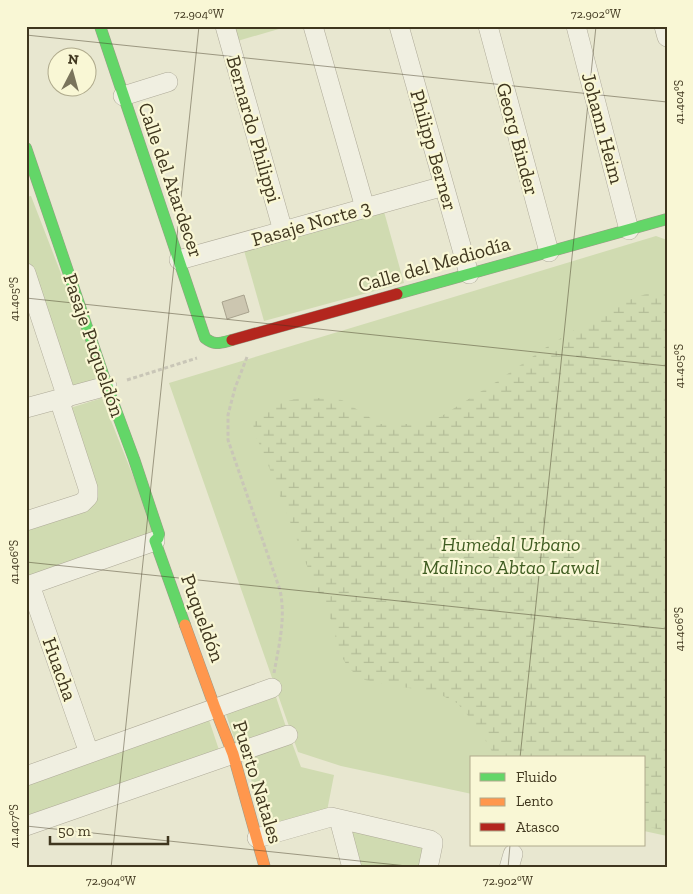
<svg xmlns="http://www.w3.org/2000/svg" width="693" height="894" font-family="'Zilla Slab',serif">
<style>
.green{fill:#d0dbb1}
.wetland{fill:url(#wetland-marsh)}
.building{fill:#ccc6b0;stroke:#a9a38e}
.lines{fill:none;stroke-linecap:round;stroke-linejoin:round}
.street-casing{stroke:#aeaa98;stroke-width:20}
.fast-casing{stroke:#9d9a88;stroke-width:12}
.slow-casing{stroke:#9d9a88;stroke-width:12}
.jam-casing{stroke:#9d9a88;stroke-width:12}
.path{stroke:#c9c6b7;stroke-width:3;stroke-dasharray:4 2.5;stroke-linecap:butt}
.street{stroke:#f0efe1;stroke-width:19}
.fast{stroke:#63d668;stroke-width:11}
.slow{stroke:#ff974d;stroke-width:11}
.jam{stroke:#b3261e;stroke-width:11}
.ticks{fill:none;stroke:#3f361e;stroke-width:1;stroke-opacity:0.45}
.labels{text-anchor:middle;dominant-baseline:central;stroke-width:4.5;stroke-linejoin:round;paint-order:stroke}
.street-label{font-size:20px;fill:#3f361e;stroke:#f9f7d5}
.park-label{font-size:20px;font-style:italic;fill:#405d22;stroke:#f9f7d5}
.neatline{fill:none;stroke:#3f361e;stroke-width:2}
.ticks-label{font-size:12px;text-anchor:middle;fill:#3f361e}
</style>
<defs>
<pattern id="wetland-marsh" width="20" height="14" patternUnits="userSpaceOnUse" patternTransform="scale(1.25)"><rect width="20" height="14" fill="#d0dbb1"/><path d="M1 5h8M5 5V1M11 12h8M15 12V8" fill="none" stroke="#b4bd98"/></pattern>
</defs>
<rect width="100%" height="100%" fill="#e8e7d0"/>
<path class="green" d="M229 26H289L234 42Z
M31 196 101 377 75 389 67 386 26 264V197Z
M383 208 404 283 264 321 243 247Z
M656 236 667 240V836L644 831V758H472V794L341 766 298 752 169 383Z
M102 398 155 531 26 580V525L86 506 70 408Z
M276 697 286 727 236 744 226 714Z
M209 720 219 750 26 818V785Z
M292 743 301 767 334 775 327 811 265 828 249 772C250 764 250 760 257 755Z
M349 829 425 846 423 868H356Z"/>
<path class="wetland" d="M646 294H667V831L644 826V758H496L476 725 457 703 435 692 396 686 365 680 349 669 339 652 332 622 309 571 267 462 254 432 253 420 256 412 287 401 305 397 342 400 380 424H411L440 417 496 382 545 348 615 305Z"/>
<path class="building" d="M244 295 249 312 227 319 222 302Z"/>
<g class="lines">
<g class="street-casing">
<path id="street" d="M225 26 283 231
M313 26 365 208
M399 26 469 274
M488 26 549 252
M576 26 629 230
M664 26 667 37
M123 96 168 82
M179 260 444 186
M26 273 67 398
M26 408 107 386
M26 521 82 503 88 497V488L59 399
M89 753 30 585 155 541
M26 776 272 688
M339 819 352 868
M26 826 288 735
M257 838 331 817 430 840 433 842V844L428 868
M509 868 513 854"/>
</g>
<g class="fast-casing">
<path id="fast" d="M100 26 205 338C215 346 220 343 232 340
M26 148 107 386 134 459 159 534 158 538 155 541 185 625
M397 294 667 219"/>
</g>
<g class="slow-casing">
<path id="slow" d="M185 625 215 708 233 754 265 868"/>
</g>
<g class="jam-casing">
<path id="jam" d="M232 340 397 294"/>
</g>
<path class="path" d="M247 357 235 388 228 415V440L280 590C286 618 279 645 274 673
M127 380 197 358"/>
<use href="#street" class="street"/>
<use href="#fast" class="fast"/>
<use href="#slow" class="slow"/>
<use href="#jam" class="jam"/>
</g>
<path class="ticks" d="M26 35 667 102M26 298 667 366M26 562 667 629M520 758 596 26M26 826 426 868M111 868 199 26M508 868 510 845"/>
<g class="labels">
<g class="street-label">
<text transform="translate(603 128) rotate(75)">Johann Heim</text>
<text transform="translate(254 129) rotate(74)">Bernardo Philippi</text>
<text transform="translate(518 139) rotate(75)">Georg Binder</text>
<text transform="translate(434 150) rotate(74)">Philipp Berner</text>
<text transform="translate(171 180) rotate(71)">Calle del Atardecer</text>
<text transform="translate(311 223) rotate(-16)">Pasaje Norte 3</text>
<text transform="translate(434 264) rotate(-16)">Calle del Mediodía</text>
<text transform="translate(94 345) rotate(71)">Pasaje Puqueldón</text>
<text transform="translate(203 618) rotate(70)">Puqueldón</text>
<text transform="translate(60 669) rotate(70)">Huacha</text>
<text transform="translate(258 782) rotate(73)">Puerto Natales</text>
</g>
<g class="park-label">
<text x="511" y="544">Humedal Urbano<tspan x="511" dy="23">Mallinco Abtao Lawal</tspan></text>
</g>
</g>
<rect width="693" height="894" fill="none" stroke="#f9f7d5" stroke-width="55"/>
<rect x="470" y="756" width="175" height="90" fill="#f9f7d5" stroke="#afaa8c"/>
<rect x="480" y="773" width="25" height="8" fill="#63d668" stroke="#afaa8c"/>
<text x="516" y="782" font-size="15" fill="#3f361e">Fluido</text>
<rect x="480" y="798" width="25" height="8" fill="#ff974d" stroke="#afaa8c"/>
<text x="516" y="806" font-size="15" fill="#3f361e">Lento</text>
<rect x="480" y="823" width="25" height="8" fill="#b3261e" stroke="#afaa8c"/>
<text x="516" y="832" font-size="15" fill="#3f361e">Atasco</text>
<g transform="translate(72 72) rotate(6)"><circle r="24" fill="#f9f7d5" stroke="#afaa8c"/>
<path d="M0-4L9 19L0 12L-9 19Z" fill="#7a745c"/>
<text y="-8" font-size="14" font-weight="bold" text-anchor="middle" fill="#3f361e">N</text>
</g>
<path d="M50 836v8h118v-8" fill="none" stroke="#3f361e" stroke-width="2.5"/>
<text x="58" y="836" font-size="15" fill="#3f361e" stroke="#f9f7d5" stroke-width="4" paint-order="stroke">50 m</text>
<rect x="28" y="28" width="638" height="838" class="neatline"/>
<g class="ticks-label">
<text x="199" y="18">72.904°W</text>
<text x="596" y="18">72.902°W</text>
<text transform="translate(679 102) rotate(-90)" y="4">41.404°S</text>
<text transform="translate(14 299) rotate(-90)" y="4">41.405°S</text>
<text transform="translate(679 366) rotate(-90)" y="4">41.405°S</text>
<text transform="translate(14 562) rotate(-90)" y="4">41.406°S</text>
<text transform="translate(679 629) rotate(-90)" y="4">41.406°S</text>
<text transform="translate(14 826) rotate(-90)" y="4">41.407°S</text>
<text x="111" y="885">72.904°W</text>
<text x="508" y="885">72.902°W</text>
</g>
</svg>
